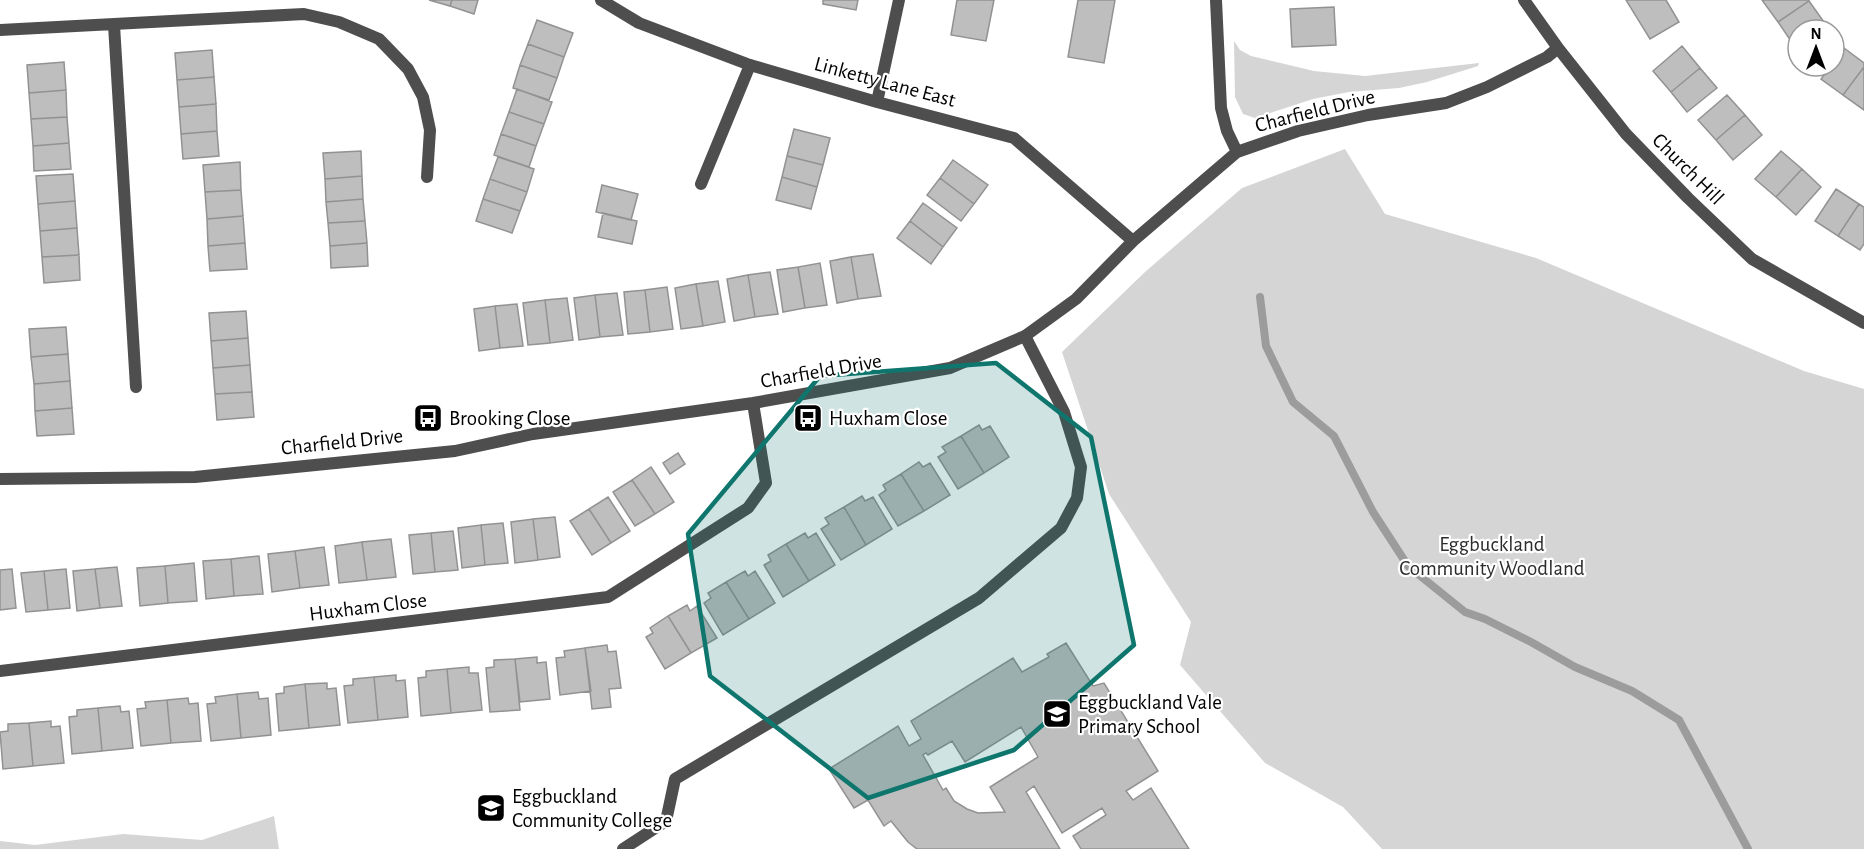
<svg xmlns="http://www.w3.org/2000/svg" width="1864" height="849" font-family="'Alegreya Sans',sans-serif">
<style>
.green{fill:#d5d5d5}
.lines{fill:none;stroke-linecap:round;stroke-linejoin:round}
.stream{stroke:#9c9c9c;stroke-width:8}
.building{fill:#bebebe;stroke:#929292;stroke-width:1.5;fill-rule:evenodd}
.lane{stroke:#4e4e4e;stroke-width:12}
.street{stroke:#4e4e4e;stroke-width:12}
.marked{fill:#0f766e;fill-opacity:0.2;stroke:#0f766e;stroke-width:4.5;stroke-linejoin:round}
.labels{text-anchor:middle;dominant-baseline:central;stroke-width:4.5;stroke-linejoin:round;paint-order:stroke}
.street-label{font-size:21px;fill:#000;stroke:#fff}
.poi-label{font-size:21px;fill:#000;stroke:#fff;text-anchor:start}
.park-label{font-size:21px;fill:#2c2c2c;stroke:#fff}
</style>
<rect width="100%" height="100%" fill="#fff"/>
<path class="green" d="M1234 41 1240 50 1251 56 1314 71 1365 76 1479 63 1478 66 1427 82 1399 88 1349 92 1313 99 1255 118 1243 114 1235 97Z
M1345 149 1385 214 1536 258 1804 371 1864 389V849H1382L1343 807 1265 763 1180 665 1191 622 1109 494 1062 352 1145 272 1242 188Z
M274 816 279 849H0V841L35 845 123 834 202 840Z"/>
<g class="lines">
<path class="stream" d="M1260 297 1266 346 1293 402 1334 436 1373 512 1408 566 1465 612 1485 619 1531 642 1575 667 1632 691 1679 720 1748 849"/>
</g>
<path class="building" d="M429 0H452L450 6Z
M452 0H478L474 14 450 6Z
M823 0H858L856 10 823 4Z
M957 0H994L986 41 951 35Z
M1078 0H1115L1104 63 1068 57Z
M1626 0H1666L1679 22 1650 39Z
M1762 0H1808L1809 1 1778 22Z
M1809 1 1824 22 1813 30H1798V41L1793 44 1778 22Z
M1334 7 1336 45 1292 47 1290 9Z
M537 20 573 33 564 57 528 44Z
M528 44 564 57 557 78 520 65Z
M1682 46 1700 68 1671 92 1653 71Z
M1844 48 1864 63V67L1843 95 1821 79 1831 66H1834V62Z
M212 50 214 77 177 80 175 53Z
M64 62 66 90 29 93 27 65Z
M520 65 557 78 549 100 513 88Z
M1864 67V110L1843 95Z
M1700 68 1717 88 1687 112 1671 92Z
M214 77 216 104 179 107 177 80Z
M517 89 552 102 544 124 509 112Z
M66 90 67 117 31 119 29 93Z
M1727 95 1745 115 1716 140 1698 120Z
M216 104 217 131 181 134 179 107Z
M509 112 544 124 536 146 501 134Z
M1745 115 1762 135 1733 160 1716 140Z
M67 117 69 143 33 146 31 119Z
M794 129 830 138 823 165 787 156Z
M217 131 219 156 183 159 181 134Z
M501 134 536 146 529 167 494 155Z
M69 143 71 169 34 171 33 146Z
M361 151 362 176 325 179 323 153Z
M1781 151 1802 169 1776 197 1755 179Z
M787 156 823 165 817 187 782 177Z
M498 157 534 169 527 192 490 179Z
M953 160 988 185 974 204 940 178Z
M240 162 241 190 205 192 203 165Z
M1802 169 1821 187 1796 215 1776 197Z
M73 174 75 201 38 204 36 176Z
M362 176 363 199 326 202 325 179Z
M782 177 817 187 811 209 776 200Z
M940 178 974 204 961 221 927 195Z
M490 179 527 192 520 211 483 199Z
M602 185 638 194 631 220 596 212Z
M1836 189 1859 204 1838 236 1815 221Z
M241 190 243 216 207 219 205 192Z
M363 199 365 221 328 223 326 202Z
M483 199 520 211 512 233 476 221Z
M75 201 77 228 40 231 38 204Z
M923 203 957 228 943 247 910 221Z
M1859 204 1864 207V244L1860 250 1838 236Z
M603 213 637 221 632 244 598 237Z
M243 216 245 243 208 246 207 219Z
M365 221 367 243 330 246 328 223Z
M910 221 943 247 931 264 897 238Z
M77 228 79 255 42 257 40 231Z
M245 243 247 269 210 271 208 246Z
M367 243 368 266 331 268 330 246Z
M873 254 881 296 858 299 851 257Z
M79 255 80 280 44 283 42 257Z
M851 257 858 299 837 303 830 261Z
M820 263 827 305 805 308 798 267Z
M798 267 805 308 783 312 777 270Z
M770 272 778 314 755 317 748 275Z
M748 275 755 317 734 321 727 279Z
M718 281 725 322 703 326 696 284Z
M696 284 703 326 681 329 675 288Z
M667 287 673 329 650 332 645 290Z
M645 290 650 332 628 334 624 292Z
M617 293 623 335 600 337 595 295Z
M595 295 600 337 579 340 574 298Z
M567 298 573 340 550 343 545 300Z
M545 300 550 343 528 345 523 303Z
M517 304 523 346 500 348 495 306Z
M495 306 500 348 479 351 474 309Z
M246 311 248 338 211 341 209 313Z
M66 327 68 354 31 357 29 329Z
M248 338 250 365 213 368 211 341Z
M68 354 70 381 34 384 31 357Z
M250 365 252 392 215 394 213 368Z
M70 381 72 408 35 411 34 384Z
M252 392 254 417 217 420 215 394Z
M72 408 74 434 37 436 35 411Z
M979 425 982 430 990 426 1009 457 984 473 961 436Z
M961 436 984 473 958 489 938 457 946 452 942 447Z
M678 453 685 464 670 474 663 463Z
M919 462 923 467 930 463 950 495 924 511 901 474Z
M651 467 674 502 655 514 632 480Z
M901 474 924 511 898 526 879 495 886 490 883 485Z
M632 480 655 514 635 526 613 492Z
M862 496 865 501 873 497 892 529 866 545 844 507Z
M608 497 630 531 611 543 589 509Z
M844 507 866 545 841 560 821 529 829 524 825 518Z
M589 509 611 543 592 555 570 521Z
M555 517 560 557 538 560 533 519Z
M533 519 538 560 515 563 511 522Z
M503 523 508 563 485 565 481 525Z
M481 525 485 565 462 568 458 528Z
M453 531 458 570 435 572 431 533Z
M431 533 435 572 413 574 409 535Z
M805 533 808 538 816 533 835 565 809 581 786 544Z
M391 539 396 577 367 580 362 542Z
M362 542 367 580 339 583 335 546Z
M786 544 809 581 783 597 764 565 771 561 768 555Z
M324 547 329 585 300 588 295 551Z
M295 551 300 588 272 592 268 554Z
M259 556 263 594 234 596 231 559Z
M231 559 234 596 206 599 203 561Z
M194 563 197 601 168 603 165 566Z
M165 566 168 603 140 606 137 568Z
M117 567 122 606 100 608 95 569Z
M12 569 16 608 0 610V570Z
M66 569 70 608 48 610 44 571Z
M95 569 100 608 77 611 73 571Z
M44 571 48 610 26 612 21 573Z
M745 571 748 576 755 571 775 603 749 619 726 582Z
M726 582 749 619 723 635 704 603 711 598 708 593Z
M687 605 690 611 697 606 717 638 691 653 668 616Z
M668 616 691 653 665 669 646 637 653 633 650 628Z
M1066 643 1093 686 1104 683 1158 771 1126 791 1133 800 1151 788 1189 849H1081L1073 836 1106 815 1102 808 1062 833 1034 786 1026 792 1060 849H917L908 842 891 821 884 826 868 800 854 808 829 769 898 726 909 746 921 739 911 721 1013 658 1022 672 1049 657 1047 654ZM1021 727 1038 757 990 787 1005 812 978 813 967 809 954 801 946 788 943 790 923 755 926 753 928 755 952 741 965 762Z
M607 645 608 652 616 651 621 688 609 689 611 707 592 709 585 648Z
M585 648 591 691 560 695 556 658 565 657 564 651Z
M537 657V663L546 662 550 699 520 702 515 659Z
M515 659 520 710 490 712 486 668 494 667V660Z
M469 667V673H478L482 710 451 713 447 669Z
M447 669 451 713 421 716 418 678 426 677V671Z
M396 675V681L405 680 408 717 378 720 374 677Z
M374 677 378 720 348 723 344 686 353 685V679Z
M327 683V689L336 688 340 725 309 728 305 684Z
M305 684 309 728 279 731 276 694 284 693V687Z
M258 692 259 699 268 698 271 735 241 738 237 694Z
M237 694 241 738 211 741 207 704 216 703 215 697Z
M188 698 189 704 198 703 201 741 171 743 167 700Z
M167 700 171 743 141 746 137 709 146 708 145 702Z
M120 706 121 712 129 711 133 748 102 751 98 708Z
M98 708 102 751 72 754 69 717 77 716V710Z
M51 721V727L60 726 64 763 33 766 29 723Z
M29 723 33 766 3 769 0 732 8 731V724Z"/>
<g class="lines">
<path class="lane" d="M601 0 639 23 750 65
M623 849 666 821 675 779 979 598 1061 528 1077 498 1081 467 1064 412 1025 336"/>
<path class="street" d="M1216 0 1221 108 1227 131 1237 152
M1524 0 1558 48 1626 134 1688 198 1752 259 1864 323
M114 25 136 387
M0 30 304 14 339 22 379 39 408 69 423 97 430 130 427 177
M877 102 899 0
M701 184 750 65 877 102 1014 138 1133 241
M0 479 195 477 455 451 533 434 753 403 950 368 1025 336 1076 299 1133 241 1237 152 1298 131 1368 115 1446 103 1487 87 1547 57 1558 48
M0 671 608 597 748 508 766 483 753 403"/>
</g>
<path class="marked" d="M996 363 1091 437 1134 645 1014 750 868 798 710 676 688 534 820 376Z"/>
<defs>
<g id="bus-square" transform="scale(1.5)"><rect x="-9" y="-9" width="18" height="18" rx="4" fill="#000" stroke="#fff"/><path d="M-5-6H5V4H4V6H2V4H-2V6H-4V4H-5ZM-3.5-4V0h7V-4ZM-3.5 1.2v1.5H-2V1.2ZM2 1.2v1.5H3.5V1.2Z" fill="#fff"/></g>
<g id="school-square" transform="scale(1.5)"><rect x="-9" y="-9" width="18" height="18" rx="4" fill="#000" stroke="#fff"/><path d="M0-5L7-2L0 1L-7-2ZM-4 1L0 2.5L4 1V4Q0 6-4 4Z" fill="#fff"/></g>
</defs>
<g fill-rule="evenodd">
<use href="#bus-square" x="428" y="418"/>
<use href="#bus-square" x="808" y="418"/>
<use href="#school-square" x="1057" y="714"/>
<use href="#school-square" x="491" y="808"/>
</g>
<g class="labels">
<g class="street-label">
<text transform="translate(885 82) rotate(15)">Linketty Lane East</text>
<text transform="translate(1315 111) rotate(-14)">Charfield Drive</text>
<text transform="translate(1688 169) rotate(45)">Church Hill</text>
<text transform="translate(821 371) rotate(-10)">Charfield Drive</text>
<text transform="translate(342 442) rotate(-6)">Charfield Drive</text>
<text transform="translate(368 607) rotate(-7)">Huxham Close</text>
</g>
<g class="poi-label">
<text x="449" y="418">Brooking Close</text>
<text x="829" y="418">Huxham Close</text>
<text x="1078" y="702">Eggbuckland Vale<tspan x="1078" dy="24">Primary School</tspan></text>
<text x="512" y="796">Eggbuckland<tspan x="512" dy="24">Community College</tspan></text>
</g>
<g class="park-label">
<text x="1492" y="544">Eggbuckland<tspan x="1492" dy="24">Community Woodland</tspan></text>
</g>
</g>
<g transform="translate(1816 48)"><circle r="28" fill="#ffffff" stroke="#999999" stroke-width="1.5"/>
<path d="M0-4.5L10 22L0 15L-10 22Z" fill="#000000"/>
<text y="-9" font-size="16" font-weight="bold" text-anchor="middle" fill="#000000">N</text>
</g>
</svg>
